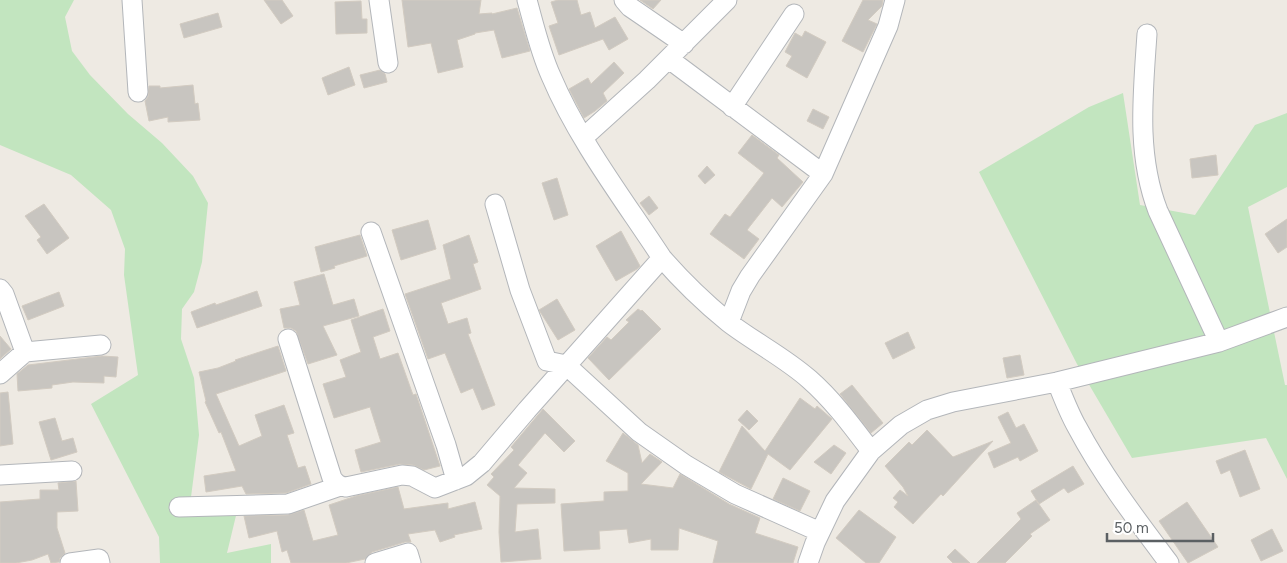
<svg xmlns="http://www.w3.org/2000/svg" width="1287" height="563" font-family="Figtree,sans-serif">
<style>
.green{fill:#c2e5bf}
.building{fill:#c8c5c0;stroke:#d2cbc1}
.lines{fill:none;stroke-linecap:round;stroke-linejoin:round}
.minor-casing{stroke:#b3b6ba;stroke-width:21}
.minor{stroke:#fff;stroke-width:19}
</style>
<rect width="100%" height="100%" fill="#eeeae3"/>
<path class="green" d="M0 0H74L65 17 72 51 90 75 128 114 162 143 193 176 208 203 202 262 194 292 182 309 181 339 194 378 199 435 191 497 240 499 227 553 271 544V563H160L159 537 91 404 138 375 124 275 125 249 111 210 71 175 0 145Z
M1123 93 1140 205 1195 215 1255 125 1287 113V187L1248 207 1285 385H1287V479L1266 438 1132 458 1077 364 979 172 1089 107Z"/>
<path class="building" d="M264 0H282L293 16 281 24Z
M402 0H481L479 14 492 13V14L517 8 530 51 502 58 494 30 475 33V34L457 40 463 67 438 73 431 43 408 47Z
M558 0H577L581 15 590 12 595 28 615 17 628 39 609 50 603 39 559 55 549 26 558 23 551 2Z
M640 0H661L653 9Z
M863 0H883L882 6 868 20 877 24 863 52 842 41Z
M361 1 362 19H367V33L336 34 335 2Z
M218 13 222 27 184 38 180 24Z
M805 31 826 42 807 78 786 66 792 56 785 52 795 33 802 37Z
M614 62 624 73 603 93 607 101 595 111 584 118 569 89 588 78 591 84Z
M349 67 355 85 328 95 322 78Z
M380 70 385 74 387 82 364 88 360 75Z
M193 85 195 104 198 103 200 120 168 122V117L149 121 145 101 148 97 149 86H160V88Z
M813 109 829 117 823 129 807 121Z
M752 135 779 155 777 158 803 182 782 207 772 198 747 230 759 239 744 259 710 234 725 214 730 217 764 173 738 153Z
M1216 155 1218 175 1192 178 1190 159Z
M707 166 715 175 705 184 698 176Z
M557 178 568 215 554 220 542 183Z
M649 196 658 208 649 215 640 203Z
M44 204 69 238 47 254 37 240 41 237 25 216Z
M1287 219V247L1278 253 1265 234Z
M428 220 436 249 401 260 392 230Z
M621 231 640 266 637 269 616 281 596 246Z
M360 235 367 256 334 266 335 268 321 272 315 247Z
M469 235 478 262 473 264 481 289 441 303 448 324 467 318 471 333 468 334 495 405 482 410 473 388 461 393 445 353 428 359 405 294 451 279 443 245Z
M324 274 333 305 354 299 359 316 323 326 337 355 308 364 296 331 291 328H284L280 309 300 305 294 282Z
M257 291 262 306 197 328 191 312 215 303 216 305Z
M59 292 64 306 28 320 22 306Z
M557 299 575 330 558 340 539 310Z
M383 309 390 331 373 337 380 359 398 353 413 395 416 394 440 466 424 470 413 465 400 464 361 472 355 450 381 442 370 407 334 418 323 384 346 377 340 360 361 352 351 320Z
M638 309 641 311 642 310 661 329 609 380 588 358 607 337 611 340 629 322 626 320Z
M908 332 915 348 893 359 885 343Z
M0 336 11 349 0 359Z
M278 346 286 371 216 394 239 446 262 436 255 415 284 405 294 433 287 435 298 468 305 466 311 484 286 493 246 494 242 486 206 492 204 476 236 471 221 432 219 433 205 402 206 401 199 372 218 368 236 361 235 360Z
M1020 355 1024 375 1007 378 1003 358Z
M102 356 118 357 116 377 104 376V383L73 382 52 385V388L18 391 17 374 28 365Z
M852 385 883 423 871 433 840 394Z
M8 392 13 444 0 446V393Z
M800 398 815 409 817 406 832 419 790 470 768 454 751 489 719 472 742 426 765 451Z
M543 409 575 441 564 452 545 433 518 465 527 473 514 488 555 489V503L517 504 515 532 538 529 541 559 501 562 499 532 500 496 487 485 494 477 491 474 514 450 511 447Z
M747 410 758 421 749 430 738 420Z
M1008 412 1016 428 1024 424 1038 451 1020 461 1018 457 994 468 988 453 1011 443 998 417Z
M55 418 62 441 73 438 77 452 51 460 39 422Z
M927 430 953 457 993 441 943 496 941 494 913 524 894 507 898 502 893 498 900 490 908 496 903 487 885 466 909 442 912 445Z
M623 433 638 445 642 463 650 454 662 462 641 484 673 488 680 474 729 504 760 518 755 533 798 547 793 563H713L718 541 679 528 678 550H651V539L629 543 627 529 599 531 600 549 564 551 561 504 604 501V492L628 491V473L606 461Z
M834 445 846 453 831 474 814 462Z
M1245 450 1260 489 1240 497 1230 470 1221 474 1216 461Z
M1073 466 1084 484 1068 493 1064 488 1039 504 1031 491Z
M783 478 810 491 800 511 773 499Z
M76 481 78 511 57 512V528L65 553 60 558 59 562 51 563 48 554 32 560 16 563H0V502L40 499V490H59L58 483Z
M398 487 404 509 448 503V509L475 502 482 529 454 535 455 537 440 542 435 530 408 534 411 542H405L372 552 365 559 346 563H291L287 550 282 552 277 531 249 538 244 516 288 515 304 510 313 541 338 535 329 505 356 496Z
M1036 500 1050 520 1030 534 1032 536 1005 563H977L1021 519 1017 513Z
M1187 502 1218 547 1188 563 1159 521Z
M859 510 896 537 879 563H866L836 538Z
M1272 529 1283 551 1261 561 1251 540Z
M955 549 970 563H953L947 557Z"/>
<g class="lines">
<g class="minor-casing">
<path id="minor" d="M132 0 138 92
M379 0 388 63
M527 0C534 25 540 52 551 76 578 140 624 200 662 258 682 281 705 303 728 322 754 342 784 357 809 379 833 400 852 426 871 451
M624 0 630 7 684 44
M1147 34C1143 94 1136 154 1158 211L1219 342
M669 59 823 174
M732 107 794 14
M584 137 647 80 727 0
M495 204 520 290 547 361 566 365 639 432 686 465 735 494 820 532
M371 232 446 445 456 480
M0 289 4 294 25 352 0 374
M729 322 741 291 750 276 823 174 888 26 895 0
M288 339 332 478C336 484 339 486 346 487L402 475 412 476 435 488 466 476 482 463 527 410 662 258
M25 352 101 345
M1057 382C1063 397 1069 413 1077 427 1103 476 1136 519 1169 563
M0 475 72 471
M179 507 288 504 340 486
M70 563 99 559 100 563
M375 563 408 553 411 563
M808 563 815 543 835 501 871 451 901 425 927 410 953 402 1057 382 1219 342 1287 317"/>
</g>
<use href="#minor" class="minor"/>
</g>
<path d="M1107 533v8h106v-8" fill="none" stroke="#5b6063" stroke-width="2.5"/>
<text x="1114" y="533" font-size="15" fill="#5b6063" stroke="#ffffff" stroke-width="4" paint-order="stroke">50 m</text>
</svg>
